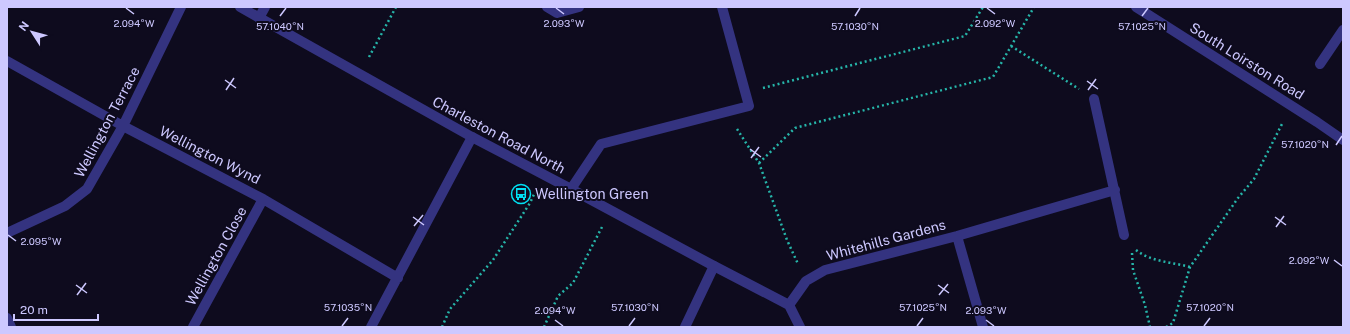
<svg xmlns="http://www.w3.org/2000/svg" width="1350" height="334" font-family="'Public Sans',sans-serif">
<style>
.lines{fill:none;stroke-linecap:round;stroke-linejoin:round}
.path{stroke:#26b5a9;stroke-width:2.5;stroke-dasharray:2 3;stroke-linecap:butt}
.minor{stroke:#343380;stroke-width:10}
.tertiary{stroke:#343380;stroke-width:10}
.ticks{fill:none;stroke:#cdc8ff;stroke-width:1.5}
.labels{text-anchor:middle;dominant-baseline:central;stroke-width:4;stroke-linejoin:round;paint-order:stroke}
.street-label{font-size:14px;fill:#cdc8ff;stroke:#0e0b1e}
.poi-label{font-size:14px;fill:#cdc8ff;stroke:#0e0b1e;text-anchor:start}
.ticks-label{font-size:10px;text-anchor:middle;fill:#cdc8ff;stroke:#0e0b1e;stroke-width:4;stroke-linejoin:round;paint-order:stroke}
</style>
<rect width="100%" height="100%" fill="#0e0b1e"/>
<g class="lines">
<path class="path" d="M1011 46 1079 89
M369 57 396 7
M763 88 965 36 983 7
M737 129 759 163 787 240 798 264
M759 163 795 128 993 77 1034 7
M1136 250C1151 262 1172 262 1190 267
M1132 253 1133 270 1145 305 1150 327
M442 327 450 309 493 260 530 203 535 192
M544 327 558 296 573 283 602 227
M1166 327 1173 323 1190 267 1238 198 1254 179 1282 124"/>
<path class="minor" d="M547 7 557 13 579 7
M1136 7 1317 122 1343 140
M259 18 265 7
M7 61 123 126 263 199 398 278
M1320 64 1343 30
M1094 99 1124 235
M571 189 601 144 749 106 722 7
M7 233 65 206 87 189 123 126 181 7
M957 236 983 327
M789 305 806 281 825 270 957 236 1115 190
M7 318 11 327
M193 327 263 199
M371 327 472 137
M685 327 714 266"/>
<path class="tertiary" d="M240 7 472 137 571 189 714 266 789 305 800 327"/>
</g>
<path class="ticks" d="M126 8 134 14M556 8 564 14M987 8 995 14M280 16 286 8M855 16 860 8M1142 16 1148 8M225 80 236 88M1087 81 1098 89M226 90 234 78M1088 90 1096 79M1336 145 1342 136M750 149 761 157M751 158 759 147M413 217 424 225M1275 217 1286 225M414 226 423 215M1276 227 1284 216M8 235 16 241M1334 260 1342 266M76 285 87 293M938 285 949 293M77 295 86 283M939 295 948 284M555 320 563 326M986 320 994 326M342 326 348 318M629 326 635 318M917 326 923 318M1204 326 1210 318"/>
<defs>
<g id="bus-ring" transform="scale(1)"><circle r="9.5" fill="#0e0b1e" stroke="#00e0f3" stroke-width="1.5"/><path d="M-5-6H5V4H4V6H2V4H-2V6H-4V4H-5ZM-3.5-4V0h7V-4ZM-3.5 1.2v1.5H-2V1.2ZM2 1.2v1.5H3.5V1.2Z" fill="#00e0f3"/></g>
</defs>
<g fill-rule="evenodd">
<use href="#bus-ring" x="521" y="194"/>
</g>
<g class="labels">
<g class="street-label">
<text transform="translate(1247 61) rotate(32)">South Loirston Road</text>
<text transform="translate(107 122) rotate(-62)">Wellington Terrace</text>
<text transform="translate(499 135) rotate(28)">Charleston Road North</text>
<text transform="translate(210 155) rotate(27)">Wellington Wynd</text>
<text transform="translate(886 240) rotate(-15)">Whitehills Gardens</text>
<text transform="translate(216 256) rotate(-61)">Wellington Close</text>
</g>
<g class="poi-label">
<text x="535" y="194">Wellington Green</text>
</g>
</g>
<g class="ticks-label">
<text x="134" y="27">2.094°W</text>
<text x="564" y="27">2.093°W</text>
<text x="995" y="27">2.092°W</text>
<text x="280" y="30">57.1040°N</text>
<text x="855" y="30">57.1030°N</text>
<text x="1142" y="30">57.1025°N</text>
<text x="1305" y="148">57.1020°N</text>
<text x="41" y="245">2.095°W</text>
<text x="1309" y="264">2.092°W</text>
<text x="348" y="311">57.1035°N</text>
<text x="635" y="311">57.1030°N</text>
<text x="923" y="311">57.1025°N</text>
<text x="1210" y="311">57.1020°N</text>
<text x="555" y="314">2.094°W</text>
<text x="986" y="314">2.093°W</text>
</g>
<rect width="1350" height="334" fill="none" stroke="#cdc8ff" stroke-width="16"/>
<g transform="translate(32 32) rotate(306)" stroke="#0e0b1e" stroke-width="3" paint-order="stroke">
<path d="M0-3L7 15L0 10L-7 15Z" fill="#cdc8ff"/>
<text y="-6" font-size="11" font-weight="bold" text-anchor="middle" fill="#cdc8ff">N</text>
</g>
<path d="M14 314v6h84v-6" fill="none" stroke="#cdc8ff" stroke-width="2"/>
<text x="20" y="314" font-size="12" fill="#cdc8ff" stroke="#0e0b1e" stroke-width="3" paint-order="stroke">20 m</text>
</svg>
